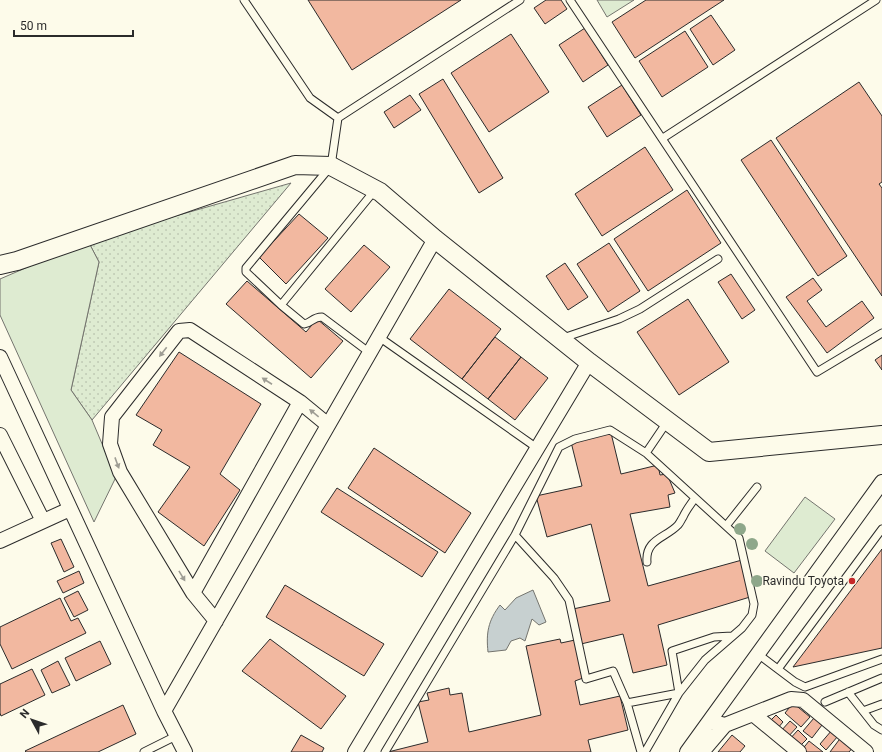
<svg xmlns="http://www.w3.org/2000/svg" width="882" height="752" font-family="Roboto,sans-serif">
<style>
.grass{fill:url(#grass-dots);stroke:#74746e}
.park{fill:#deebd1;stroke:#74746e}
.water{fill:#c7d0d0;stroke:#74746e}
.building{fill:#f2b8a0;stroke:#2b2b2b}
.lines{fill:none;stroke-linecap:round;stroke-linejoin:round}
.service-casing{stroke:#2b2b2b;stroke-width:9}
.minor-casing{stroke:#2b2b2b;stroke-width:16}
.tertiary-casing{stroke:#2b2b2b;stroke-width:20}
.service{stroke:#fdfbea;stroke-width:7}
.minor{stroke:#fdfbea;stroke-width:14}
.tertiary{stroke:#fdfbea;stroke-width:18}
.tree{fill:#8ea78a}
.oneway{fill:#9e9d94}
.poi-dot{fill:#c62828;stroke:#fdfbea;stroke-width:1.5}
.labels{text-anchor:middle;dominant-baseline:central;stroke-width:3;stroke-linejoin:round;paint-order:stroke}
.poi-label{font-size:12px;fill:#2b2b2b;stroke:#fdfbea;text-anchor:end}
</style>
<defs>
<pattern id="grass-dots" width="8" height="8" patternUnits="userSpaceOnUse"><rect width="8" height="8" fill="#deebd1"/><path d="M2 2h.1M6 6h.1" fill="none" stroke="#bfcab4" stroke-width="1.8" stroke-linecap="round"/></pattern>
</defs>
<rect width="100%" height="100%" fill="#fdfbea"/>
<path class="grass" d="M291 183 92 420 71 390 99 262 88 241Z"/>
<path class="park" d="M597 0H634L607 17Z
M88 241 99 262 71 390 92 420 116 477 94 522 0 315V279Z
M805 497 835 519 794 573 765 551Z"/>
<path class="water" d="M533 590 546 622 539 625 532 619 525 641 520 638 511 641 506 650 488 652C486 633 488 621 500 605L505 610 516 598Z"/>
<path class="building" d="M308 0H461L352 70Z
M546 0H561L567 9 545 24 534 8Z
M646 0H724L635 58 612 22Z
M711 15 735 50 713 65 690 29Z
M585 28 608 65 583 82 559 45Z
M685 31 708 67 662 97 639 61Z
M511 34 549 92 489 132 451 73Z
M443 79 503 178 479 193 419 94Z
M859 82 882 116V182L879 184 882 188V296L776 138Z
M622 85 641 115 607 137 588 107Z
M410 95 421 110 394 128 384 112Z
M771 140 847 256 818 276 741 160Z
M645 147 673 190 602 236 575 194Z
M687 190 721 243 648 291 614 239Z
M299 214 328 238 286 284 259 257Z
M609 243 640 291 608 312 577 264Z
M364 245 390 267 351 312 325 289Z
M565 263 588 297 568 310 546 276Z
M731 274 755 310 742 319 718 282Z
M813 278 822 290 807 301 826 327 862 301 874 318 827 353 786 297Z
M247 281 306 332 317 319 343 341 311 378 226 304Z
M449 289 501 329 462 379 410 339Z
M688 299 729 362 679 395 637 332Z
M495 337 521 357 488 399 462 379Z
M179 352 261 404 220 474 240 490 204 546 158 512 190 467 153 445 162 430 136 415Z
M882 355V370L875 360Z
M521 357 548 378 515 420 488 399Z
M611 433 621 474 658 465 660 475 667 474 675 493 668 495 670 507 630 514 648 586 742 560 750 597 658 625 667 665 633 673 623 634 581 644 573 609 610 601 591 524 547 537 536 496 582 486 571 442Z
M374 448 471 513 445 553 348 488Z
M337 488 438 552 422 577 321 512Z
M61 539 74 567 64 572 51 543Z
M882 549V648L793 667Z
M79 571 84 583 63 593 57 581Z
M285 585 384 644 364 676 266 617Z
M78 591 88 610 74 617 64 598Z
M60 598 71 621 78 618 86 633 12 669 0 644V627Z
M270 639 346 696 321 729 242 671Z
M560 639 561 643 575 640 583 678 575 681 580 705 620 696 628 730 588 740 591 752H388L428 742 418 702 429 700 427 693 449 688 450 695 462 693 469 732 541 715 526 646Z
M100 641 111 664 76 681 65 658Z
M58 661 70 685 52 693 41 670Z
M32 669 45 695 1 716 0 713V684Z
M793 703 810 717 801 727 785 713Z
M123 705 136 734 98 752H26L25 751Z
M776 715 783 722 777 729 769 722Z
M814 718 822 725 812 738 803 731Z
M790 721 797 727 787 738 780 732Z
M798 730 807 739 797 749 788 741Z
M832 730 838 736 826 750 820 744Z
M301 735 324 748 322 752H291Z
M732 735 745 746 740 752H718Z
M842 736 854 746 849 752H830Z
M809 741 823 752H803L801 751Z"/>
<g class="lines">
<g class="service-casing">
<path id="service" d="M244 0 310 98 338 118
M570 0 817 372 882 333
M663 138 876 0
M375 190 281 305 246 272V268L331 166 338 118 520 0
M281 305 304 324C312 323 312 317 322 317L370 353
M379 337 537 448
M563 338 619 319 640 309 718 259
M646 453 667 422
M726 526 757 487
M515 535 554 578 569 600 586 679 613 671 627 703 679 693 672 651 714 637 732 636
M647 562C645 539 666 538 678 525 680 523 681 520 683 517 686 510 691 504 695 498
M758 654 795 682 805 687 882 659
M778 669 882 529
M848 692 874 725 882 730
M825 702 882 678
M627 703 641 752
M863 711 882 704
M144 752 176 736
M385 752 515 535 559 447 575 439 610 430 646 453 739 538 754 604 752 615 742 628 705 660 679 693 645 752"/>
</g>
<g class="minor-casing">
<path id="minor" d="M0 357 164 711 185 752
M0 435 43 521
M0 541 70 509
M193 593 300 402
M216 621 193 593 120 472 110 444 112 417 179 331 190 330 300 402 328 425
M164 711 435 239
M753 714 799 752
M710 721 725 725 791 699 803 700 866 752
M355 752 589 362
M687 752 882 482
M702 752 725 725"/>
</g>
<g class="tertiary-casing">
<path id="tertiary" d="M0 265 17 261 295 165 331 166 380 192 435 239 589 362 709 452 882 435"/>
</g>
<use href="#service" class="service"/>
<use href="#minor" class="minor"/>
<use href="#tertiary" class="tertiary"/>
</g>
<g class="tree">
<circle cx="740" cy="529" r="6"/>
<circle cx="752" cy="544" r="6"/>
<circle cx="757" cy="581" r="6"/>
</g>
<defs><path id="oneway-solid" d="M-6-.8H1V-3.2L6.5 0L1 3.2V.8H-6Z"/></defs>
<g class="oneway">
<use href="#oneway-solid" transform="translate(163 352) rotate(128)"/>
<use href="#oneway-solid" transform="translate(267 381) rotate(-147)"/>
<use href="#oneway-solid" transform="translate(314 413) rotate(-141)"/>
<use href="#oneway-solid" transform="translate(117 463) rotate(70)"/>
<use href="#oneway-solid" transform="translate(182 576) rotate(59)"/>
</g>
<circle class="poi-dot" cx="852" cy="581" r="4"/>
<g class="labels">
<g class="poi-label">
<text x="844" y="581">Ravindu Toyota</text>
</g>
</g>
<g transform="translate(32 720) rotate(310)" stroke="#fdfbea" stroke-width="3" paint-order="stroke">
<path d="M0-3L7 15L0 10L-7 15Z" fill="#2b2b2b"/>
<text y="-6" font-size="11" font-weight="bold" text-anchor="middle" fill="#2b2b2b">N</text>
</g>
<path d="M14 30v6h119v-6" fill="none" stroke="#2b2b2b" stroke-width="2"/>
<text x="20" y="30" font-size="12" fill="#2b2b2b" stroke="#fdfbea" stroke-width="3" paint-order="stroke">50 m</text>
</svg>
